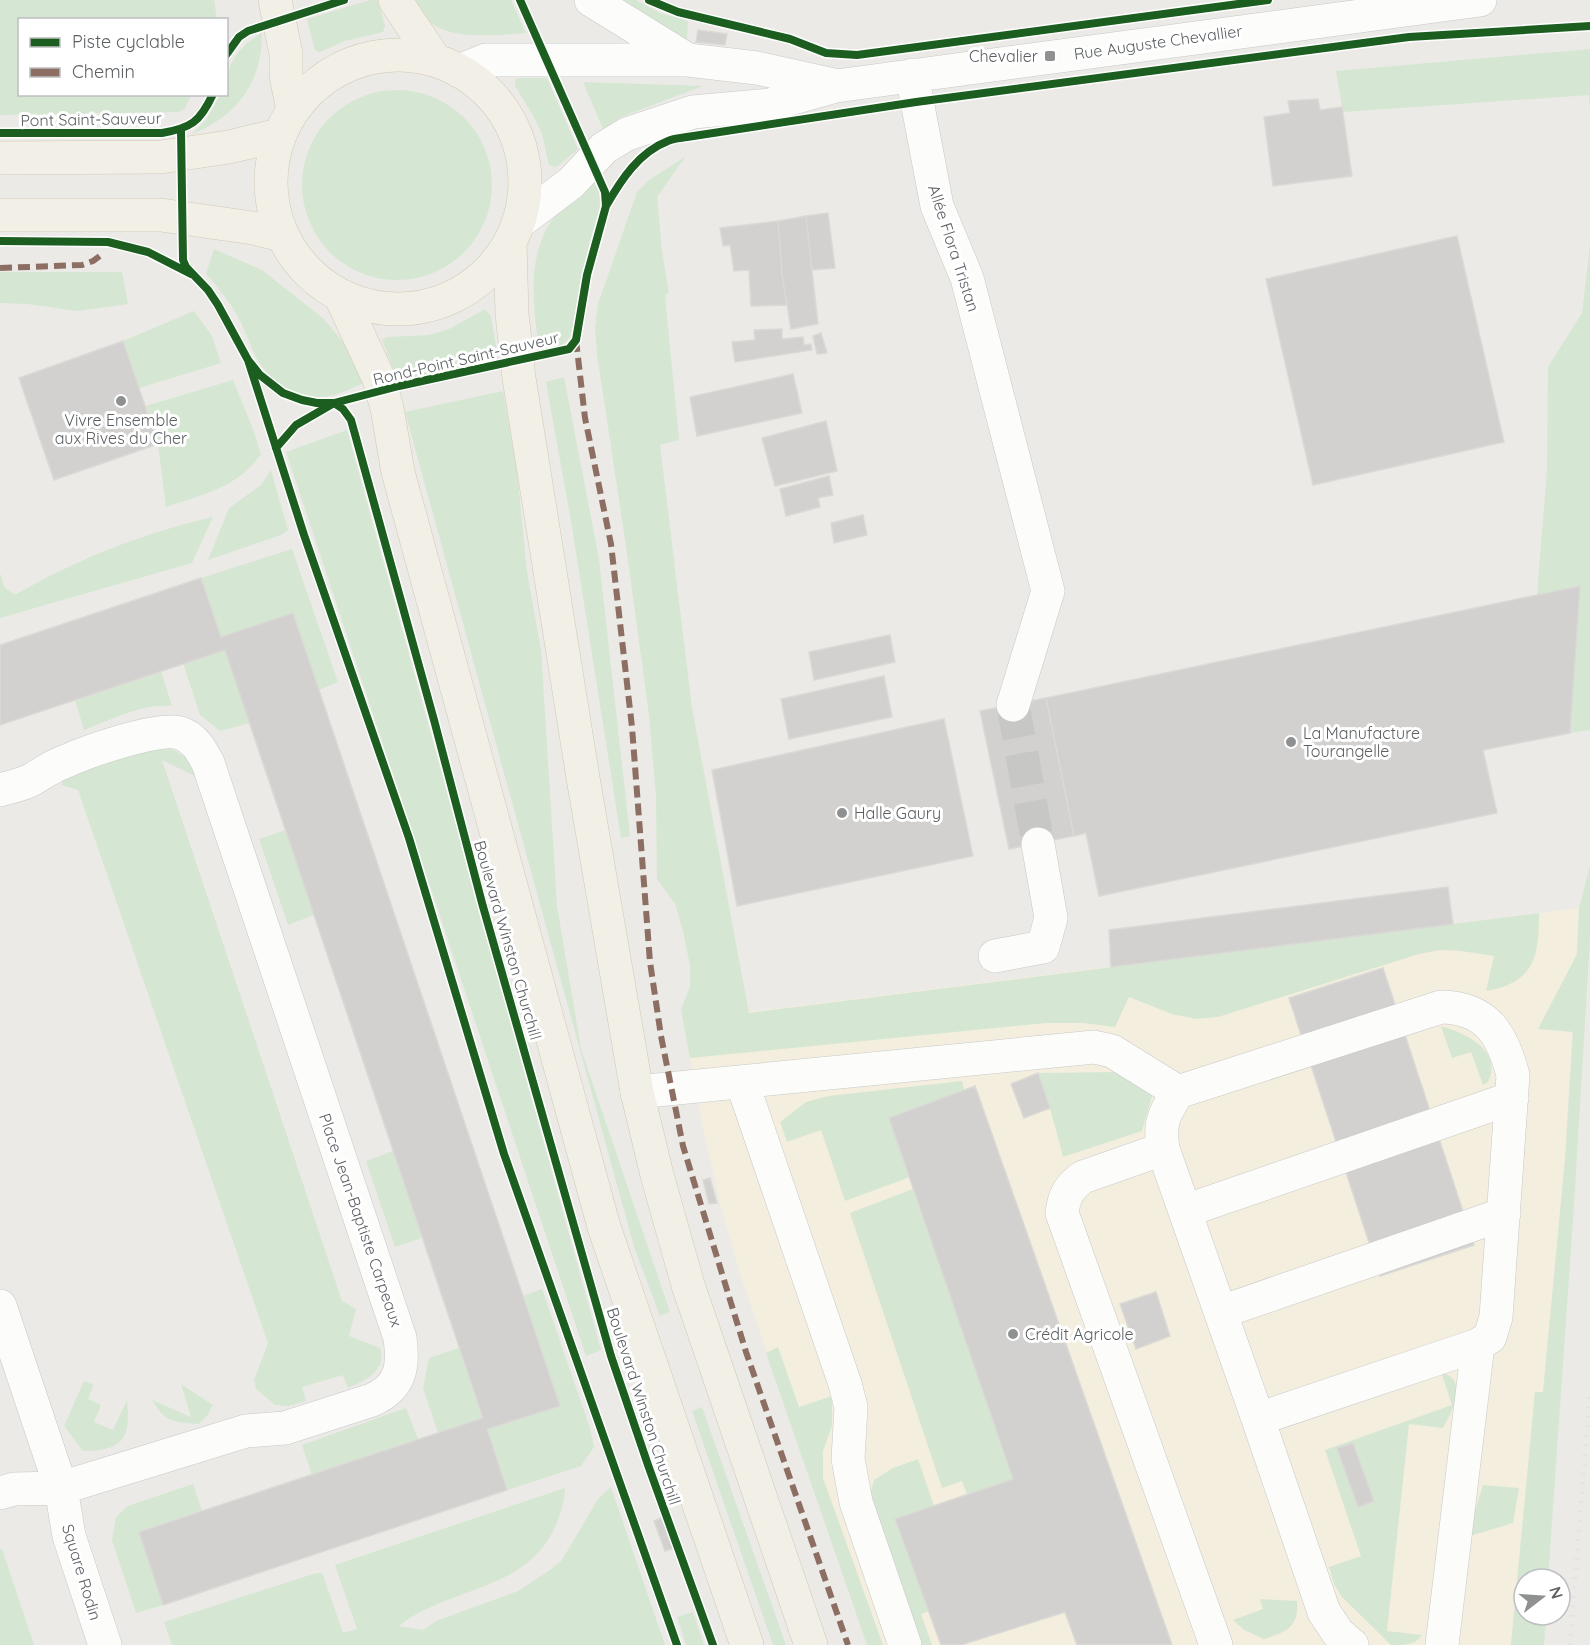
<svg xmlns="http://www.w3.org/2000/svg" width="1590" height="1645" font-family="Quicksand,sans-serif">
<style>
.commercial{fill:#f4eedf}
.green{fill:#d5e7d2;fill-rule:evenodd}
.building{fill:#d2d1cf;stroke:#dad9d5;stroke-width:1.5}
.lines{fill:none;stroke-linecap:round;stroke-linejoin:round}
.minor-tunnel{stroke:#c7c8c5;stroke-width:33;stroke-dasharray:33 16;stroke-linecap:butt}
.minor-casing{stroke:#c8c8c8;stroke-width:34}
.major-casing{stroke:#d2c8b5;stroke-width:34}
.minor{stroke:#fcfcfb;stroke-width:33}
.major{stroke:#f2efe7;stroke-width:33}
.rail{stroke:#e2e2e2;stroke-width:4.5;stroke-dasharray:1.5 8;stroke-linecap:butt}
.quiet{stroke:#8d6e63;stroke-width:6;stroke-dasharray:12 6;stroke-linecap:butt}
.cycleway-casing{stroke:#fff;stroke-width:11}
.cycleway{stroke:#1b5e20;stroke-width:8}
.poi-dot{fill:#8e9091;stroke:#fff;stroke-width:2}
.labels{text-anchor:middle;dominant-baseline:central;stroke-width:6;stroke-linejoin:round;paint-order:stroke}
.street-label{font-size:16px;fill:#5c6063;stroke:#fff}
.poi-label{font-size:16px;fill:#5c6063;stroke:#fff;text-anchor:start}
</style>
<rect width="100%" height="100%" fill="#ebeae6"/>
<path class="commercial" d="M1579 908 1565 1159 1543 1392 1535 1393 1511 1645H867L739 1271 720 1203 703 1129 683 1020Z"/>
<path class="green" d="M0 0H214L217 19 20 20V94L191 95 185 109 178 112 0 115Z
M370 0H378L385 26 383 32 345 41 320 52 315 50 307 19Z
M414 0H511L526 33C499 35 447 41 428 20 423 14 419 6 414 0Z
M615 0H636L660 13 688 21 686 50Z
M262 33C262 82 238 116 192 134L206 120 220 95 226 94C226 65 236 48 262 33Z
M1590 49V113L1589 95 1343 112 1336 71Z
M520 78H547L578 149 558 166 555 167 549 165C546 154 545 143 541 132 534 115 524 101 515 86V80Z
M583 82 703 86 621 117 603 129Z
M302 185a95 95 0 1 1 190 0a95 95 0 1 1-190 0Z
M685 157 657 197 662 251 669 293 665 295 679 440 660 445 692 708 749 1013 1539 913C1539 957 1535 982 1486 991L1494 956 1461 951 1440 950 1419 954 1218 1017 1196 1019 1172 1014 1129 997 1115 1027 1083 1023H1046L690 1058 681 1010 690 986V966L683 931 675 904 657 879 656 797 649 715 627 553 597 354 595 328 598 304 637 192 649 180Z
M594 177 599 189 600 208 590 240 571 334C565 348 552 348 539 350 533 302 525 254 557 213 568 200 582 189 594 177Z
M1590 245V730L1570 733 1580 586 1537 595 1547 470 1548 367 1582 313Z
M214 249 262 270 324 319 348 348 364 383C353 388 341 394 329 396 302 401 272 384 258 361 250 346 245 329 237 315 228 300 218 287 206 274Z
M0 272H122L128 304 78 311 27 304 0 303Z
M485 309 491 316 498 359 441 377 398 381 382 340 388 337 429 335 449 329Z
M194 311 212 336 221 363 139 388 123 341Z
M564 377 599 559 630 836 621 838 572 527 546 382Z
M233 380 253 429 261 454C238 488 203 494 166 507L158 444 146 406Z
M503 391 517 470 527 572 541 650 557 906 581 1049 670 1312 660 1316 635 1250 611 1163 405 412Z
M347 430 601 1350 586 1356 286 452Z
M271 470 288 530 281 535 208 560 229 508 261 485Z
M213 517 192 563 0 618V573L4 587 15 595C77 559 143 533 213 517Z
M292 549 338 682 319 690 293 614 221 637 201 578Z
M225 650 250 723 220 731 200 715 183 663Z
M161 671 172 706C141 704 113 719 84 730L75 700Z
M165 746C185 755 192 760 201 779L162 760 342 1301 356 1309 349 1336 380 1348C387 1371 365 1381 348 1388L343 1375 302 1387 306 1401 289 1406 275 1405 256 1389 254 1380 268 1343 78 790 61 785 68 773Z
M286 830 314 915 288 925 259 839Z
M1590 866V939L1574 1205 1548 1579H1524V1615H1546L1544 1645H1511L1535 1392H1543L1565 1159 1573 1032 1538 1029 1577 954 1579 908Z
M1441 1026C1465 1033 1503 1050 1488 1082L1483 1085 1471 1052 1452 1058Z
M1118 1072 1145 1089 1152 1096 1142 1131 1063 1157 1050 1108 1038 1073Z
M962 1081 964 1090 889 1118 910 1177 845 1201 821 1130 787 1142 780 1122 806 1102 829 1096Z
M393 1151 422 1238 395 1247 366 1161Z
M913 1189 1013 1479 967 1494 962 1481 942 1488 850 1213Z
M542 1289 590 1428 594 1447 581 1466 507 1490 487 1429 559 1405 523 1296Z
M778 1347 799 1407 832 1396V1426L823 1451V1478L883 1645H867L766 1353Z
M459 1348 483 1418 438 1433 423 1388 429 1358Z
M1441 1372C1469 1380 1453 1410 1443 1428L1409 1424 1387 1631 1422 1635C1416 1645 1404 1645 1391 1645L1342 1597 1334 1584 1329 1567 1361 1556 1325 1450 1452 1405ZM1353 1443 1373 1501 1358 1507 1338 1448Z
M84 1381 94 1385 88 1399 101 1405 94 1422 113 1430 127 1400C131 1439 123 1451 83 1451L64 1426Z
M181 1384 213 1405 207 1416 199 1424C173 1422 166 1423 152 1400L191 1417Z
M702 1407 786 1645H773L692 1411Z
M406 1408 418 1439 312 1475 302 1445Z
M918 1459 934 1506 895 1519 929 1611 921 1614 932 1645H918L869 1498 874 1480 893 1468Z
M193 1484 202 1511 139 1532 163 1605 136 1613 112 1540 116 1517 128 1506Z
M1483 1485 1519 1488 1513 1523 1467 1537Z
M611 1487 665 1645H172L164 1622 313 1574 320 1573 323 1575 343 1633 357 1629 335 1565 565 1488C564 1508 558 1523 548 1540 514 1592 445 1589 399 1626L423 1630 436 1621 518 1591 550 1570 562 1560 598 1499Z
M0 1549H2L34 1645H0Z
M1260 1599 1297 1601C1299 1627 1287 1632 1264 1639L1244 1630 1233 1620 1263 1609Z
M693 1612 704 1645H686L677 1617Z"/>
<path class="building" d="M698 30 727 34 725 45 696 42Z
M1318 99 1320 110 1342 107 1352 176 1273 186 1264 117 1290 113 1288 101Z
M828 213 835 268 812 270 806 216Z
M806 216 818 324 791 329 782 274 778 221Z
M778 221 782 274 787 305 751 306 749 270 734 271 730 245 723 246 720 228Z
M1457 236 1504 442 1313 485 1266 279Z
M782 329V339L803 337 804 345 811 344 812 350 735 362 732 342 755 340 754 330Z
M821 333 827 353 817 354 813 336Z
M123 341 158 444 54 480 19 378Z
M793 374 802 413 697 436 690 397Z
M826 421 837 471 775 486 762 438Z
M829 476 833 495 818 498 820 507 786 516 780 489Z
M863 515 867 535 834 543 831 523Z
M201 578 221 637 293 613 560 1406 487 1429 507 1490 163 1605 139 1532 483 1418 225 650 0 725V645Z
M1580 586 1570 733 1483 750 1497 813 1099 896 1086 833 1074 836 1046 698Z
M890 635 895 662 814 680 809 652Z
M884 676 892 717 789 739 781 699Z
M1046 698 1074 836 1009 849 980 711Z
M944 719 973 856 737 906 712 770Z
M1448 887 1453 924 1111 967 1109 930Z
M1383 968 1474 1245 1380 1276 1289 998Z
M1038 1073 1050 1108 1024 1118 1011 1084Z
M975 1086 1172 1645H1077L1065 1612 961 1645H941L895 1519 1013 1479 889 1118Z
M710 1178 717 1203 709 1204 703 1180Z
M1156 1292 1170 1336 1136 1349 1120 1304Z
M1353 1443 1374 1501 1358 1507 1337 1448Z
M663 1517 674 1548 665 1551 654 1521Z"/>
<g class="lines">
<path class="minor-tunnel" d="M1013 705 1038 844"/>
<g class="minor-casing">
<path id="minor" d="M591 0 688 60
M459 71 486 60H688L757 68 834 85
M912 75 937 206 967 278 1048 591 1013 705
M518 223 571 183 604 148 627 134 693 112 769 105 836 86 1480 0
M0 790C10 787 21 785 31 780 42 774 52 766 64 762 86 752 159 726 180 733 195 738 201 750 208 763L400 1338C404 1367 401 1387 372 1400L285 1428 246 1431 61 1488 0 1306
M995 956 1043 947 1051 918 1038 844
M742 1082 845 1384 851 1407 848 1459 856 1502 905 1645
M637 1092 1094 1047 1112 1051 1178 1092
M1163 1149 1083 1177C1069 1187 1064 1196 1062 1213L1216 1645
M1185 1211 1512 1098
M1221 1312 1504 1214
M1258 1419 1478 1345 1490 1337 1496 1317 1513 1075C1502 1034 1487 1008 1441 1007L1178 1092C1164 1113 1159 1123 1163 1149L1258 1419 1324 1612 1338 1633 1352 1645
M0 1493 14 1489 61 1488 69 1536 105 1645
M1442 1645 1478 1345"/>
</g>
<g class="major-casing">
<path id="major" d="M275 0 286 54V76L293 110
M395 0 435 60
M271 182a127 127 0 1 1 254 0a127 127 0 1 1-254 0Z
M0 158 161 157 229 147 279 135
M0 215H161L253 228 282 235
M510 243 512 314 519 378 583 778 637 1092 657 1175 688 1285 811 1645
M340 295 379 379 387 408 398 472 604 1227 747 1645"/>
</g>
<use href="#minor" class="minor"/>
<use href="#major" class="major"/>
<path class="rail" d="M1570 1645 1590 1389"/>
<path class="quiet" d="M0 268 82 265 93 261 104 253
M576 340 585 418 611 544 632 727 650 962 661 1036 683 1146 746 1352 848 1645"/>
<g class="cycleway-casing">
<path id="cycleway" d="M649 0 678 12 790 39 826 53 857 55 1268 0
M226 55 239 37 248 31 344 0
M181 130 183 260 186 267 208 290 218 305 248 360 260 375 283 393 302 400 317 403H334L399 386 569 349 576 340 587 275 606 206 605 192 520 0
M0 133H162C191 128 200 122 213 94
M606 206C621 180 639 152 668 141 674 138 681 138 687 137L916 102 1409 37 1590 26
M0 241 108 242 148 252 191 274
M248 360 304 535 409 838 504 1154 677 1645
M276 448 296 425 334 403 343 409 351 420 434 720 482 903 611 1356 648 1465 713 1645"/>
</g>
<use href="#cycleway" class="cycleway"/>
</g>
<g class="poi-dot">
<rect x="1044" y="50" width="12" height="12" rx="3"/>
<circle cx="121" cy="401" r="6"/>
<circle cx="1291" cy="742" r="6"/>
<circle cx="842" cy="813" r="6"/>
<circle cx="1013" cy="1334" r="6"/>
</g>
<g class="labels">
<g class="street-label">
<text transform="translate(1158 42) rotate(-8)">Rue Auguste Chevallier</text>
<text transform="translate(91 119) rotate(-1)">Pont Saint-Sauveur</text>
<text transform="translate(954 248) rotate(72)">Allée Flora Tristan</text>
<text transform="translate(466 358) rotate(-13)">Rond-Point Saint-Sauveur</text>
<text transform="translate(508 940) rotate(74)">Boulevard Winston Churchill</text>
<text transform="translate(361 1220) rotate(71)">Place Jean-Baptiste Carpeaux</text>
<text transform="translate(644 1406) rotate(72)">Boulevard Winston Churchill</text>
<text transform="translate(82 1572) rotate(73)">Square Rodin</text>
</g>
<g class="poi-label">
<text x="1038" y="56" text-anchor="end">Chevalier</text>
<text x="121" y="420" text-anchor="middle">Vivre Ensemble<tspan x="121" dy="18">aux Rives du Cher</tspan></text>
<text x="1303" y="733">La Manufacture<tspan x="1303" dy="18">Tourangelle</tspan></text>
<text x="854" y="813">Halle Gaury</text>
<text x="1025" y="1334">Crédit Agricole</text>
</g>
</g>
<rect x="18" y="18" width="210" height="78" fill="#ffffff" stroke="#bebfc1" stroke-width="1.5"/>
<rect x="30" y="38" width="30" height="9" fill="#1b5e20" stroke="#bebfc1" stroke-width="1.5"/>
<text x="72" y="48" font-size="18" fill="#5c6063">Piste cyclable</text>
<rect x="30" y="68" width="30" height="9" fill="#8d6e63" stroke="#bebfc1" stroke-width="1.5"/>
<text x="72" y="78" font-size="18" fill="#5c6063">Chemin</text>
<g transform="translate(1542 1597) rotate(73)"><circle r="28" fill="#ffffff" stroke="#bebfc1" stroke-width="1.5"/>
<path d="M0-4.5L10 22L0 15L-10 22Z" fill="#8e9091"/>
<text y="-9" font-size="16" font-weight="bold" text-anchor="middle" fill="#5c6063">N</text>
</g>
</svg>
